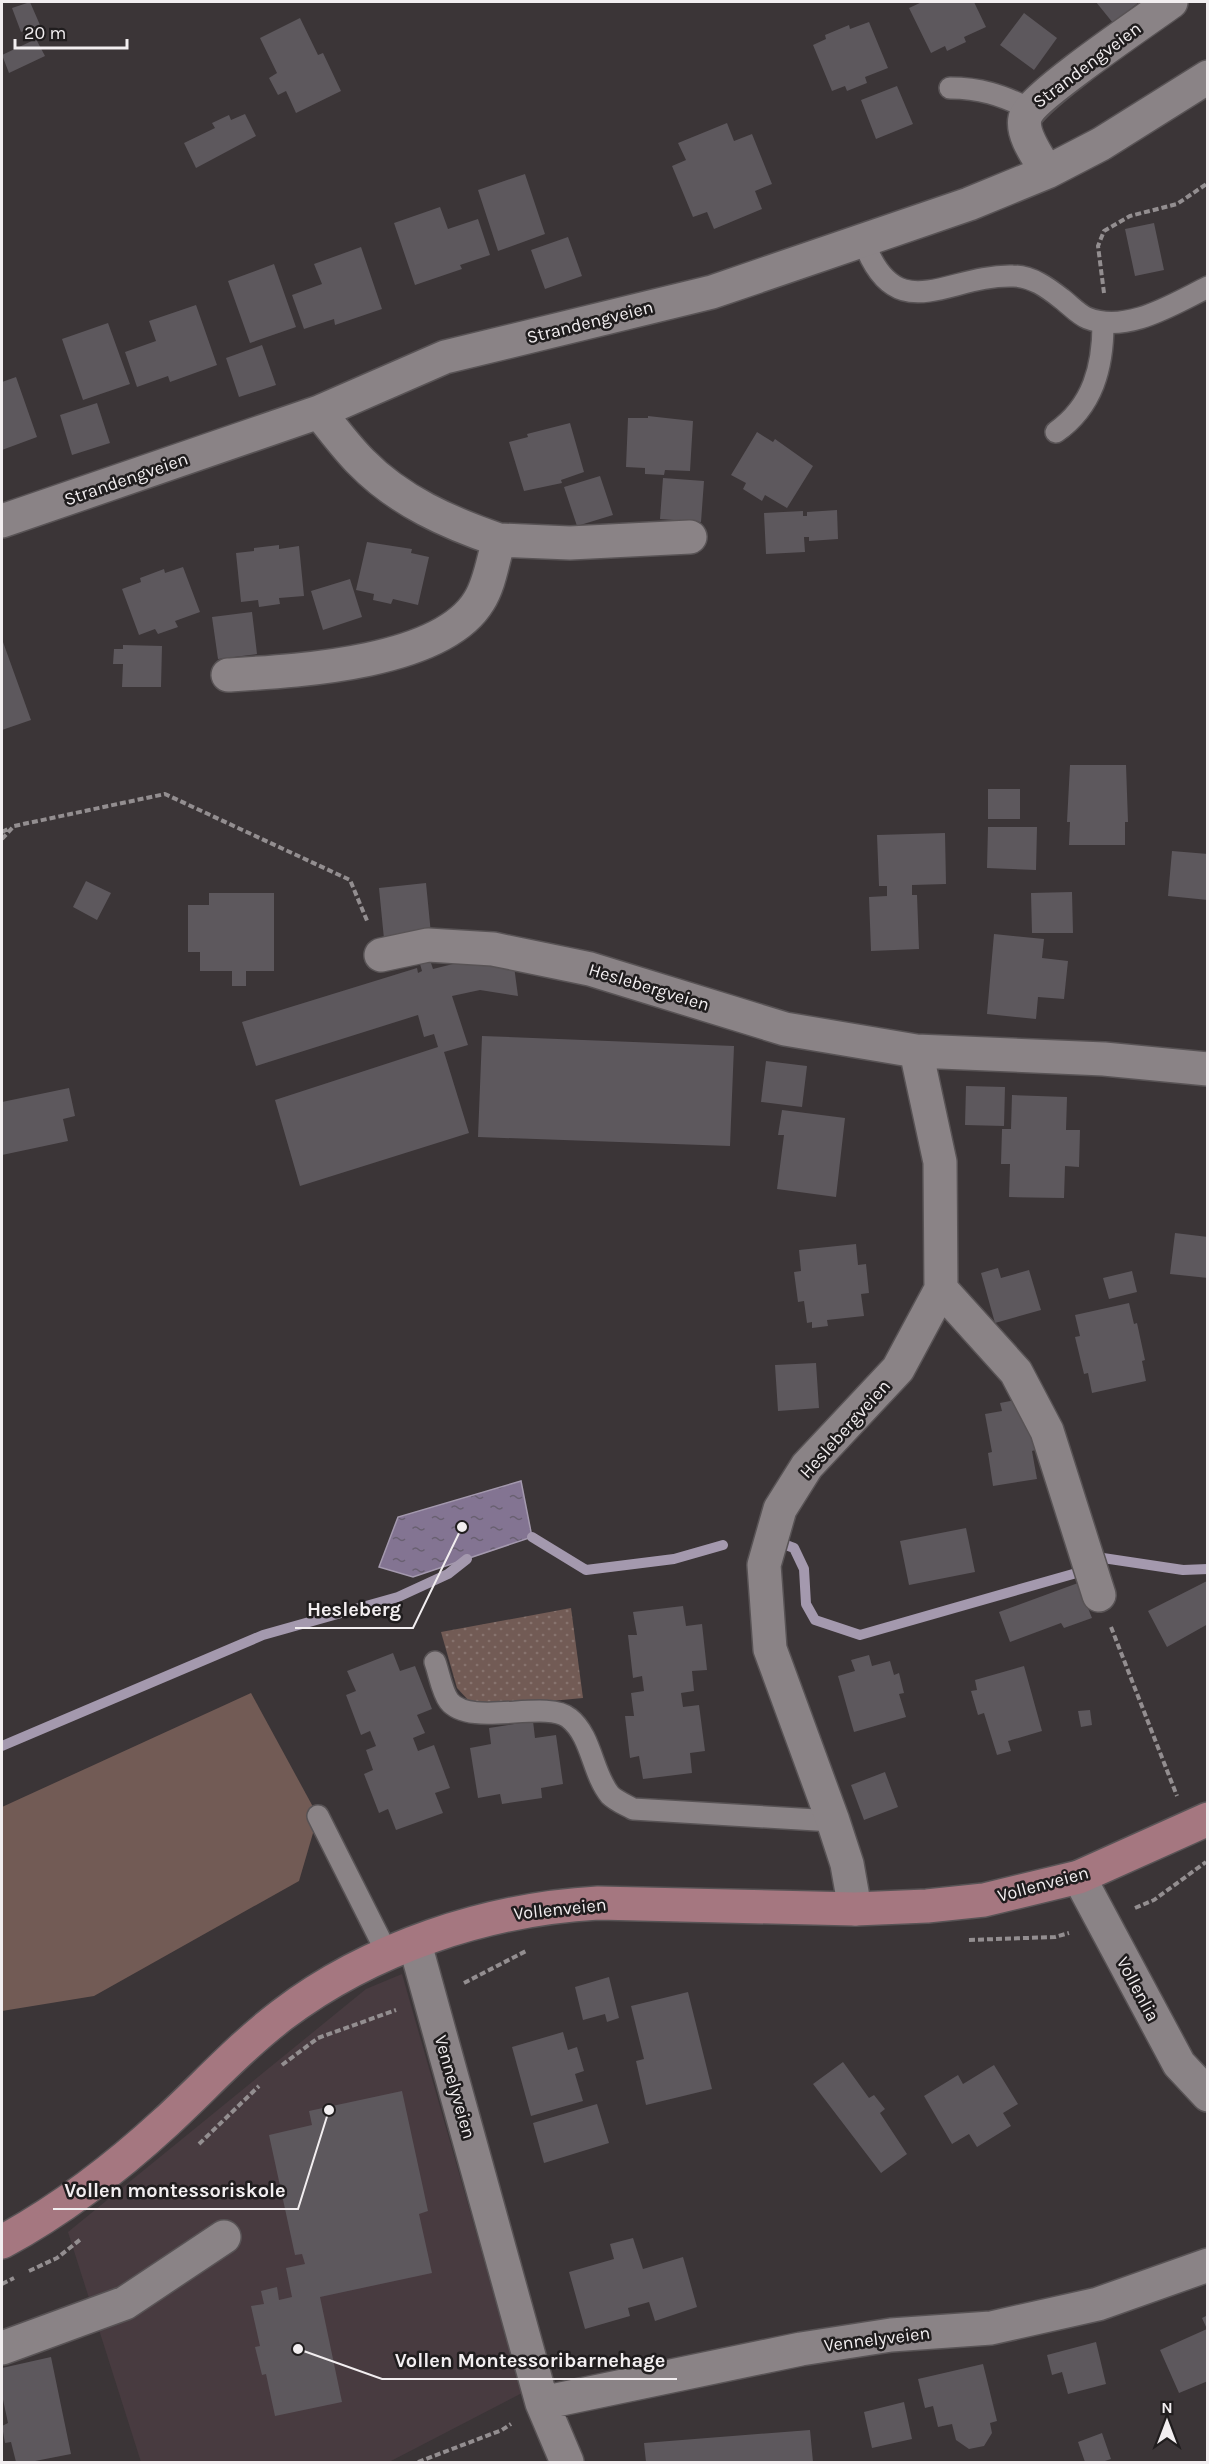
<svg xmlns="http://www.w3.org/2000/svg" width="1209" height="2464" font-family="Karla,sans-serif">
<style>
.built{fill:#483b40}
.grass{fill:url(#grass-dots)}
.garden{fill:#725b55}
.water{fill:url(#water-ripples);stroke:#a499ae;stroke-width:1.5}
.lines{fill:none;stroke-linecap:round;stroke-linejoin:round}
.stream{stroke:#a499ae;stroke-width:10}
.building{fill:#5d585d}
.lane-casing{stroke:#585355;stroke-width:24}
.street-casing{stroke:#585355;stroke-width:36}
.secondary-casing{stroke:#585355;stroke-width:36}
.path{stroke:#938e90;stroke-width:4;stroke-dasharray:6 3;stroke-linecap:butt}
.lane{stroke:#8a8386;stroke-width:21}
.street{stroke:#8a8386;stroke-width:33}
.secondary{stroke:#a57780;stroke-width:33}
.labels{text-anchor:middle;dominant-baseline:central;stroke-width:5;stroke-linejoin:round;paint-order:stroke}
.street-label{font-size:18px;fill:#f2eef0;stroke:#201d1e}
.leader{fill:none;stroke:#f2eef0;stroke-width:2}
.callout-dot{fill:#f2eef0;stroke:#201d1e;stroke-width:2}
.callout-label{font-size:20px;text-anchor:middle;font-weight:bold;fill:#f2eef0;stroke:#201d1e;stroke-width:5;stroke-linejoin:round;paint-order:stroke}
</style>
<defs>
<pattern id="grass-dots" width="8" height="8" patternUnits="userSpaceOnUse" patternTransform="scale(1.5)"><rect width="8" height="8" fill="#725b55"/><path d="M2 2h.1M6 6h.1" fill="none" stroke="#87736e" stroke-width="1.8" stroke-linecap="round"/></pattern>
<pattern id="water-ripples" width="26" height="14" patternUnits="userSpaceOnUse" patternTransform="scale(1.5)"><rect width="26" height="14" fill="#837492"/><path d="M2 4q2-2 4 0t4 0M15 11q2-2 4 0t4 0" fill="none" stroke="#696071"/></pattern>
</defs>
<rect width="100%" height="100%" fill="#3b3537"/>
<path class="built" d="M402 1974 522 2393 389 2462H141L68 2232 366 1989Z"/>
<path class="grass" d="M571 1608 583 1698 497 1706 470 1702 457 1688 441 1632Z"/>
<path class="garden" d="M251 1693 318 1816 299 1881 94 1996 2 2011V1807Z"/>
<path class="water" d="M521 1481 532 1537 413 1577 379 1567 398 1517Z"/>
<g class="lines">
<path class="stream" d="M532 1537 586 1570 674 1559 723 1545
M786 1545 794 1548 804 1569 806 1604 815 1620 860 1635 1073 1574
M1103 1558 1183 1570 1208 1569
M2 1746 263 1635 398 1597 448 1574 467 1559"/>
</g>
<path class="building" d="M30 2 40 25 21 32 12 8Z
M922 2H974L986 27 964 37 966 42 947 51 945 46 931 53 909 8Z
M1096 2H1139L1113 23Z
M1024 13 1057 38 1034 70 1000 45Z
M300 18 318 55 323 53 341 91 296 113 286 91 278 95 269 78 277 73 260 38Z
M869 22 888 68 865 77 867 83 847 91 845 86 832 91 813 45 826 39 825 35 849 25 850 29Z
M36 39 45 56 9 73 2 55Z
M897 86 913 124 876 139 861 100Z
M245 114 256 136 196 168 184 143 215 128 212 123 229 115 231 120Z
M727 123 734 141 752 134 772 184 755 191 762 209 714 229 707 212 693 217 672 166 686 160 678 143Z
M525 174 545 234 498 251 478 190Z
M440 207 448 229 478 219 490 255 460 265 462 269 415 285 394 223Z
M1154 223 1164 270 1135 276 1125 229Z
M568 237 582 276 545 289 531 250Z
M361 247 382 309 335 325 334 319 304 329 292 295 322 284 314 264Z
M274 264 296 327 250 343 228 281Z
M196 305 217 365 170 382 168 376 137 387 125 352 156 341 149 321Z
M108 323 130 384 83 400 62 339Z
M262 345 276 385 239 397 226 358Z
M16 377 37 437 2 450V382Z
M97 403 110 443 72 455 60 415Z
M648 416 693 421 690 471 665 470 664 475 645 474V468L626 467 628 418H648Z
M570 423 584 472 561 480 562 483 524 491 509 442 528 437 527 434Z
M757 432 773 442 775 439 813 466 787 508 765 495 762 501 743 489 746 483 731 475Z
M600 476 613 515 577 526 564 487Z
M663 478 704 481 701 522 660 519Z
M837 510 838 539 809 541V537H804L805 552 766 554 764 513 803 511V516H807V512Z
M367 542 412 549 411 553 429 557 418 605 393 599 391 604 373 600 374 594 356 590Z
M279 545V549L299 546 304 596 279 598 280 604 259 607 258 600 241 602 236 553 254 551V548Z
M183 567 200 612 175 621 178 627 158 634 155 629 139 635 122 589 141 582 140 578 164 569 165 573Z
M350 579 362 617 323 630 311 591Z
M252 612 257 654 218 659 212 617Z
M3 642 31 720 2 730V643Z
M123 645 162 646 161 687H122L123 664H113L114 649H123Z
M1070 765H1126L1128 822H1125V845H1069L1070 822H1067Z
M988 789H1020V819H988Z
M988 827H1037L1036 870 987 868Z
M945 833 946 884 912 885V895H917L919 949 871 951 869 897 887 896V886H879L877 835Z
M1172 851 1208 854V900L1168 896Z
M86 881 111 893 97 920 73 907Z
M426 883 431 934 384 939 379 888Z
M1072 892 1073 933H1032L1031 893Z
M209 893H274V971H246V986H232V971H200V952H188V905H209Z
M994 934 1044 939 1042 958 1068 961 1064 999 1038 997 1036 1019 987 1014Z
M473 959 514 966 518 996 480 990 452 996 468 1045 444 1052 469 1133 300 1186 275 1100 438 1047 434 1034 424 1037 418 1015 256 1066 242 1022 417 968 418 973 422 971 420 964 430 960 433 969Z
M482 1036 734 1046 730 1146 478 1137Z
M766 1061 807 1066 802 1107 761 1102Z
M966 1086 1005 1087 1004 1126 965 1125Z
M69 1088 75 1116 63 1119 68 1141 2 1155V1102Z
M1012 1095 1067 1097 1066 1130H1080L1079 1167 1065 1166 1064 1198 1009 1197 1010 1164H1001L1002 1129H1011Z
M782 1110 845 1118 836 1197 777 1189 784 1135H778Z
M1175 1233 1208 1237V1278L1170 1274Z
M856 1244 858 1265 866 1264 869 1293 861 1294 864 1316 827 1320 828 1326 812 1328V1322L807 1323 804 1301 798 1302 794 1272 801 1271 799 1250Z
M998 1268 1001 1278 1029 1270 1041 1310 995 1323 981 1273Z
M1132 1271 1137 1292 1109 1299 1103 1278Z
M1129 1303 1134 1324 1137 1323 1145 1360 1142 1361 1146 1381 1092 1393 1088 1373 1084 1374 1075 1337 1080 1336 1075 1315Z
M816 1363 819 1408 778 1411 775 1365Z
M1020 1399 1039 1449 1032 1451 1037 1479 993 1486 988 1453 992 1452 985 1414 1002 1411 1000 1403Z
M966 1528 975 1572 909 1585 900 1541Z
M1207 1581 1208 1624 1167 1647 1148 1611Z
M1078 1583 1092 1618 1064 1628 1061 1623 1010 1642 999 1612Z
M683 1606 686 1626 702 1624 707 1670 692 1671 694 1691 681 1693 683 1707 699 1705 705 1751 690 1753 692 1773 643 1779 639 1756 630 1758 625 1716H634L631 1693 644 1691 642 1676 633 1678 628 1635H637L633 1612Z
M393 1653 400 1671 415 1666 432 1709 417 1715 425 1733 413 1738 418 1751 434 1745 450 1788 435 1793 443 1813 396 1830 388 1809 379 1813 364 1774 373 1770 366 1750 376 1746 370 1731 361 1735 346 1695 356 1691 347 1671Z
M869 1655 872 1666 890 1661 894 1675 899 1673 904 1693 899 1694 906 1717 854 1732 838 1676 855 1671 851 1660Z
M1024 1666 1042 1731 1008 1741 1011 1751 997 1755 984 1713 978 1715 971 1691 977 1690 975 1680Z
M1090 1710 1092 1725 1081 1727 1078 1711Z
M533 1721 535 1738 556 1735 563 1784 541 1788 542 1798 502 1804 500 1794 478 1798 470 1748 491 1744 489 1728Z
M885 1772 898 1807 864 1820 851 1785Z
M609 1977 619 2018 607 2022 605 2014 583 2020 575 1987Z
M688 1992 712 2089 646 2105 636 2061 644 2059 631 2006Z
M563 2032 568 2050 577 2047 584 2071 575 2074 583 2101 531 2116 512 2047Z
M843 2062 869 2098 874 2095 885 2109 880 2113 907 2154 881 2173 813 2084Z
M994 2065 1018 2104 1003 2113 1011 2126 977 2147 969 2134 952 2144 924 2096 958 2075 963 2084Z
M402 2091 428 2211 419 2214 432 2273 320 2297 342 2402 275 2416 266 2374 262 2375 255 2347 260 2346 251 2306 264 2304 261 2291 277 2287 279 2300 292 2297 286 2268 305 2264 302 2254 295 2255 269 2135 312 2125 309 2111Z
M597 2104 609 2143 544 2163 533 2123Z
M633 2238 643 2269 683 2257 697 2307 655 2321 649 2302 628 2308 630 2316 585 2329 569 2272 614 2259 610 2244Z
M1208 2315V2381L1179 2393 1160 2350 1207 2329 1202 2318Z
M1096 2342 1106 2384 1068 2394 1062 2372 1052 2375 1047 2355Z
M51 2357 71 2454 30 2462H16L11 2442 5 2443 2 2426 8 2423 2 2395V2368Z
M983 2364 997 2421 990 2423 992 2433 984 2446 969 2449 956 2440 952 2424 938 2427 933 2406 925 2408 918 2379Z
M904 2402 912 2439 872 2448 864 2412Z
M810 2430 813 2462H646L644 2443Z
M1102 2433 1111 2459 1102 2462H1085L1078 2442Z"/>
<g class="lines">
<g class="lane-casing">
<path id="lane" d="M950 88C980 88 1001 95 1028 108
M863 240C896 331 947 274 1013 276 1032 276 1048 288 1062 299 1070 305 1078 314 1087 318 1127 334 1173 304 1208 287
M1056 432C1093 406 1103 367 1103 324
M435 1662C439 1673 442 1692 449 1701 470 1728 546 1699 569 1718 592 1736 592 1773 610 1795 616 1801 626 1805 633 1809L833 1821
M318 1816 388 1955"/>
</g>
<g class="street-casing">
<path id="street" d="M1047 172C1039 158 1021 135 1025 118 1030 98 1146 20 1171 2
M2 521 319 412 445 357 712 292 969 204 1047 172 1101 144 1208 77
M499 540 570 543 690 537
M228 675C295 671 441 664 479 601 490 584 493 559 499 540 449 523 399 501 361 462 346 447 333 429 319 412
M381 955 428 945 493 949 590 969 785 1029 916 1051 940 1162 941 1289 898 1369 807 1466 780 1509 764 1565 770 1649 833 1821 847 1864 855 1909
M916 1051 1104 1059 1208 1069
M941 1289 1016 1372 1047 1431 1099 1595
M1079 1877 1179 2064 1208 2095
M415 1944 542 2403 567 2462
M2 2348 125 2303 224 2237
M542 2403 801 2349 891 2335 991 2328 1098 2304 1208 2265"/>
</g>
<g class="secondary-casing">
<path id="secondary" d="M2 2242C61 2210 116 2168 166 2122 205 2086 240 2047 282 2015 370 1948 488 1909 598 1903L855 1909 927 1906 984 1900 1079 1877 1208 1819"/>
</g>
<path class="path" d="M1104 293 1098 246 1104 231 1130 216 1177 204 1208 183
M2 832 10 828
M2 839 14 826 165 794 350 880 368 923
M1111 1627 1177 1796
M1135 1908 1154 1900 1206 1862
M969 1940 1055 1937 1069 1933
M464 1983 526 1951
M282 2065 318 2038 396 2010
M199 2144 259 2086
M29 2271 57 2258 81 2239
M2 2284 14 2278
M418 2462 502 2430 511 2424"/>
<use href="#lane" class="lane"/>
<use href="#street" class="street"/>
<use href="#secondary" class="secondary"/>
</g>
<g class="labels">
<g class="street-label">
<text transform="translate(1087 65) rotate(-37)">Strandengveien</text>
<text transform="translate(590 322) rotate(-14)">Strandengveien</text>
<text transform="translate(126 479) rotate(-19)">Strandengveien</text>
<text transform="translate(649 987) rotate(17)">Heslebergveien</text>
<text transform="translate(845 1429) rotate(-48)">Heslebergveien</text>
<text transform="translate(1043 1884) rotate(-15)">Vollenveien</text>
<text transform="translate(560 1909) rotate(-6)">Vollenveien</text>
<text transform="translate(1138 1989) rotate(62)">Vollenlia</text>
<text transform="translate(455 2087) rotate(74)">Vennelyveien</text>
<text transform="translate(877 2339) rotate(-7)">Vennelyveien</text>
</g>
</g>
<path class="leader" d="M462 1527L413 1628H295M329 2110L298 2209H53M298 2349L382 2379H677"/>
<g class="callout-dot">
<circle cx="462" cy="1527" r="6"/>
<circle cx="329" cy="2110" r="6"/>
<circle cx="298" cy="2349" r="6"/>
</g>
<g class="callout-label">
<text x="354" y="1616">Hesleberg</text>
<text x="175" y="2197">Vollen montessoriskole</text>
<text x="530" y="2367">Vollen Montessoribarnehage</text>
</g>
<rect width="1209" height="2464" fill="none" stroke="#f2eef0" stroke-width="6"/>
<g transform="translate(1167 2422)" stroke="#201d1e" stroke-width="4.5" paint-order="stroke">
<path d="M0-4.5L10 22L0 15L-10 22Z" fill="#f2eef0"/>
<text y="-9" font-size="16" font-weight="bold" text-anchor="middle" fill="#f2eef0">N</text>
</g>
<path d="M15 39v9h112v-9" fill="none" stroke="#f2eef0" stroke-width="3"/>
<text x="24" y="39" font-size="18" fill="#f2eef0" stroke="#201d1e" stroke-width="4.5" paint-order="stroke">20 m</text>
</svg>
